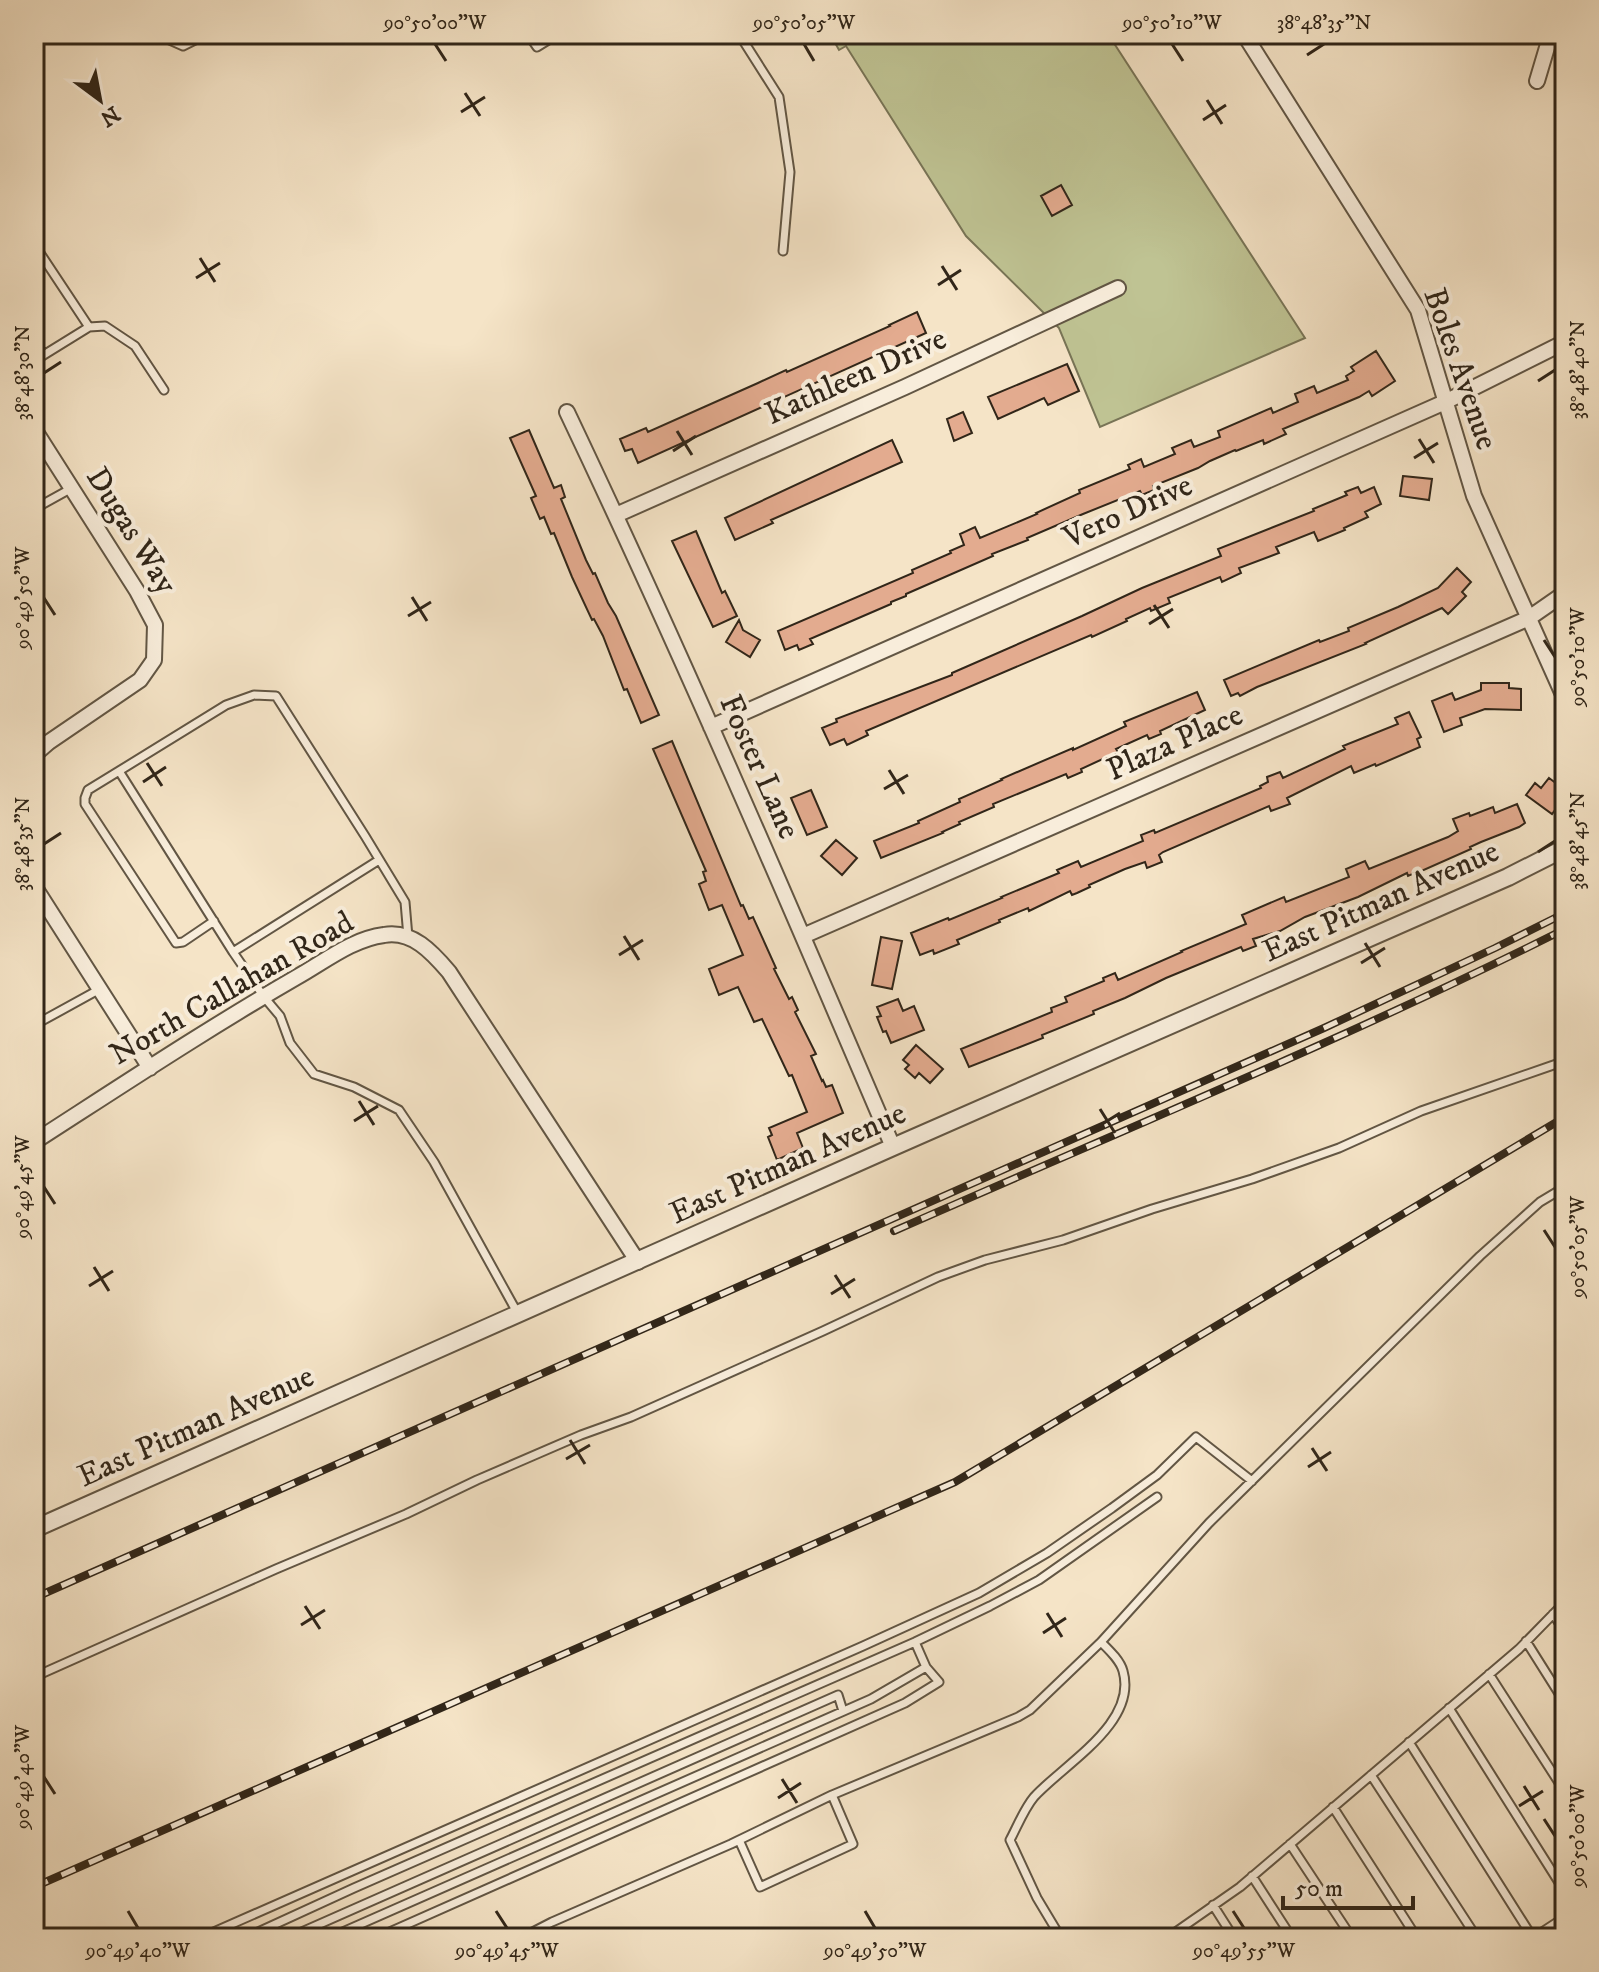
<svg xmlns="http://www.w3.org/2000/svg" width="1599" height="1972" font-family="'IM FELL DW Pica',serif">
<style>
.green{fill:#bfc393;stroke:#787456;stroke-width:2}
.building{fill:#e3ab8f;stroke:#312619;stroke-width:2}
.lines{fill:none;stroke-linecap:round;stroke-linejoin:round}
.service-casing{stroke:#625644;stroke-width:11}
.minor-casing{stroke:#625644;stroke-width:18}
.tertiary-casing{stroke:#625644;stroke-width:20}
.service{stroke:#f8eddb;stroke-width:7}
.minor{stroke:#f8eddb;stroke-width:14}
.tertiary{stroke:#f8eddb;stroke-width:16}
.rail-casing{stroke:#312619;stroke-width:8}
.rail{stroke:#f8eddb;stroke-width:5;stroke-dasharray:15;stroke-linecap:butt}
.ticks{fill:none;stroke:#312619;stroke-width:3}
.labels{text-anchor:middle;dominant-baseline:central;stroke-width:8;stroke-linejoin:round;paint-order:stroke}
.street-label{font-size:32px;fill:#312619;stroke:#f8eddb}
.neatline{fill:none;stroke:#312619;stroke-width:3}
.ticks-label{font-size:20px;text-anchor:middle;fill:#312619}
</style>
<rect width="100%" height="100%" fill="#f5e4c7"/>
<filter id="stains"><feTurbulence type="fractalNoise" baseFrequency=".0025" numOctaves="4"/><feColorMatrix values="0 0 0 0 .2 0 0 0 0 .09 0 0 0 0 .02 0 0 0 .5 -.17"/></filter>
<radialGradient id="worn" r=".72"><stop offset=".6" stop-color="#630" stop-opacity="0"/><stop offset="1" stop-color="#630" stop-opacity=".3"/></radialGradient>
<path class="green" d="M830 34H1108L1305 338 1100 427 1059 328 966 236 846 46 839 50Z"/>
<path class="building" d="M1061 185 1072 205 1052 216 1041 196Z
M917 312 926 333 638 463 632 449 625 451 620 439 646 428 648 432 758 383 786 370 787 372 890 326 889 325Z
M1376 351 1395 381 1372 396 1369 391 1359 397 1283 429 1286 434 1264 444 1263 440 1236 451 1235 450 1210 461 1198 468 1153 486 1154 490 1142 495 1140 491 1083 514 1027 538 1028 540 992 554 993 556 906 594V596L891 602V604L810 639 813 644 799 650 797 645 785 650 778 631 913 573 912 570 951 553 950 551 964 545 960 534 975 527 980 538 1037 514 1036 513 1080 493 1079 490 1130 469 1128 465 1141 459 1144 467 1175 454 1172 448 1191 440 1194 447 1220 437 1218 431 1271 408 1273 413 1298 402 1295 394 1314 386 1317 393 1348 380 1346 376 1354 371 1351 367Z
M1067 364 1079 391 1048 405 1044 398 998 419 988 397Z
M963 412 972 433 954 441 947 419Z
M529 430 554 488 561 485 565 497 561 499 586 560 593 574 595 573 608 603 616 616 659 715 641 723 627 689 624 690 603 636 594 619 592 620 572 577 554 533 551 534 544 517 540 519 531 498 536 496 510 438Z
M892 440 902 462 771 520 773 523 735 540 725 518Z
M1403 476 1432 479 1429 500 1400 496Z
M1358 487 1361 493 1374 487 1381 504 1365 512 1368 517 1344 528 1345 530 1318 541 1314 532 1276 547 1279 553 1239 568 1241 573 1222 582 1220 577 1168 598 1170 603 1151 611 1150 608 1126 619 1127 621 1092 637 1091 635 866 731 868 735 847 745 844 739 830 745 822 728 837 722 836 719 952 675V673L1082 616 1142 588 1221 556 1218 549 1314 511 1313 509 1347 495 1345 492Z
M696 531 722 593 725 591 737 616 713 627 672 541Z
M1457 568 1471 582 1462 592 1466 596 1448 614 1442 608 1365 643 1366 644 1257 687 1240 696 1238 693 1231 696 1224 680 1319 640 1320 642 1349 631 1348 628 1398 607 1438 588Z
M739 620 743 630 760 640 750 657 726 642Z
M1481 683H1509V688L1521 689V710L1485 709 1460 718 1462 725 1444 732 1432 701 1452 693 1455 700 1481 690Z
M1197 692 1205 710 1160 731 1161 734 1149 739 1147 735 1116 749 1118 752 1081 769 1082 772 1068 778 1066 774 993 804 994 807 959 822 960 824 942 832 943 833 881 858 874 841 919 823 918 821 960 802 959 799 1002 780 1001 779 1073 748V750L1126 726 1124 722Z
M1409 712 1421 737 1417 739 1420 747 1376 766 1375 764 1354 773 1351 766 1287 798 1290 804 1271 811 1269 806 1163 852 1159 855 1162 862 1147 868 1145 862 1125 869 1089 885 1090 887 1077 893 1072 895 1070 891 1029 911 1028 908 999 920 1000 922 957 940 959 944 934 954 933 950 920 955 911 933 948 918 949 920 1002 898 1001 897 1059 873 1057 870 1078 861 1081 867 1143 841 1141 835 1154 830 1155 833 1261 788 1260 786 1268 782 1267 777 1280 772 1283 778 1345 749 1343 746 1398 724 1395 718Z
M672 741 741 906 743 905 749 919 753 917 776 968 774 969 789 999 792 997 798 1010 795 1012 816 1054 811 1056 822 1081 823 1080 826 1087 832 1085 843 1113 797 1133 803 1148 777 1160 768 1137 772 1135 769 1128 807 1112 792 1075 789 1076 762 1019 754 1022 738 987 719 995 709 969 743 955 722 905 709 910 699 884 706 881 703 872 706 871 653 749Z
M1549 778 1565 790 1558 800 1561 802 1552 814 1526 795 1535 783 1541 788Z
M811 790 827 827 807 835 791 798Z
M1517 804 1525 823 1519 827 1481 842 1470 847 1471 849 1417 873V872L1408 876 1407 873 1358 897 1305 917 1280 931 1253 939 1256 946 1243 951 1241 947 1166 978 1125 998 1093 1011 1094 1014 1042 1035 1043 1038 969 1067 961 1049 1052 1012 1051 1008 1067 1002 1065 997 1104 981 1103 978 1115 973 1118 980 1182 952 1181 951 1246 924 1242 915 1284 897 1286 902 1349 877 1346 869 1365 861 1369 869 1448 837 1458 831 1453 819 1469 813 1470 816 1493 807 1495 813Z
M836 840 857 858 842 875 821 856Z
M881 937 902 941 892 989 872 985Z
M898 999 903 1011 914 1006 924 1030 891 1043 886 1031 883 1032 877 1017 881 1016 877 1007Z
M916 1045 943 1069 930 1083 919 1073 915 1078 905 1069 909 1065 903 1060Z"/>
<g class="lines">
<g class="service-casing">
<path id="service" d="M163 34 165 38 183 46 207 34
M528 34 537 47 558 34
M739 34 779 97 790 172 783 251
M34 244 89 327 34 361
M89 327 105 326 135 346 164 390
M34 340 44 355
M34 509 72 488
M119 771 88 790 85 798V804L176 943 183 942 214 921
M408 937 405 902 365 836 276 696 254 695 226 705 119 771 233 952 264 997 280 1016 290 1043 314 1074 354 1087 399 1110 434 1162 518 1314
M233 952 379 860
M34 1013 40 1022 100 989
M1553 1614 1565 1632
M1526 1641 1565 1703
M1489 1674 1565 1792
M34 1677 276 1569 406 1514 477 1480 581 1435 631 1417 823 1331 938 1277 985 1260 1063 1240 1152 1209 1252 1179 1339 1148 1421 1111 1565 1061
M1449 1708 1565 1892
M1409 1742 1533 1938 1565 1917
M1371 1775 1477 1938
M1333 1807 1417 1938
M739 1840 760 1887 853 1844 832 1795
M1290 1844 1352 1938
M1252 1876 1292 1938
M1213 1905 1234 1938
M200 1938 863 1646 979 1593 1047 1553 1112 1508 1157 1475 1196 1437 1252 1481
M245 1938 354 1888 915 1642 990 1606 1039 1580 1157 1497
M288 1938 838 1695 843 1711
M329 1938 871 1699 926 1667
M376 1938 905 1703 939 1682 926 1667 915 1642
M521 1938 552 1922 731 1844 832 1795 1018 1717 1030 1710 1101 1642 1209 1523 1480 1256 1540 1202 1565 1187
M1061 1938 1037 1898 1010 1840C1017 1827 1024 1809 1034 1797 1064 1764 1138 1723 1123 1671 1120 1660 1109 1650 1101 1642
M1167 1938 1240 1887 1519 1649 1565 1602"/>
</g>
<g class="minor-casing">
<path id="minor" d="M1244 34 1418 310 1474 496 1565 699
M1537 81 1551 34
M567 412C682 654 788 901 893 1147
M34 429 137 591 155 625 154 660 140 680 49 742 34 755
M616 515 905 387 1118 288
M711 727 1445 402 1565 342
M34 886 150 1068
M803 936 1529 618 1565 593
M34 1142C121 1086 207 1029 297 977 324 962 352 939 384 935 412 930 432 952 449 972L638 1262"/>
</g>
<g class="tertiary-casing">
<path id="tertiary" d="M34 1529 893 1147 1508 877 1565 848"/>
</g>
<use href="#service" class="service"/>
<use href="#minor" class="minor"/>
<use href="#tertiary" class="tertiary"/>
<g class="rail-casing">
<path id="rail" d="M894 1231C1118 1132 1346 1039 1565 929
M34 1598 1324 1028 1495 948 1565 913
M34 1887 955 1482 1565 1117"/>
</g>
<use href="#rail" class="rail"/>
</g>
<path class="ticks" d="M435 44 446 61M804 44 814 61M1172 44 1183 61M1307 55 1324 44M465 93 480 116M1207 100 1222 124M461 112 485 97M1203 120 1226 105M200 258 215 282M942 266 957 290M196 278 220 263M938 285 961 270M44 373 61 362M1538 381 1555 370M677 431 692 455M1419 439 1434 463M673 451 696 436M1414 458 1438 443M412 597 427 621M44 598 55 615M1154 605 1169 628M408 616 431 602M1149 624 1173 609M1544 640 1555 657M147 763 162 786M889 770 904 794M143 782 166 767M884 789 908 775M44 844 61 833M1538 852 1555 841M624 936 639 960M1365 943 1380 967M619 955 643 940M1361 963 1385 948M359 1101 374 1125M1100 1109 1115 1133M354 1121 378 1106M1096 1128 1120 1113M44 1187 55 1204M1544 1230 1555 1247M94 1267 109 1291M835 1275 850 1298M89 1286 113 1271M831 1294 855 1279M570 1440 585 1464M1312 1448 1327 1471M566 1459 590 1445M1308 1467 1331 1452M305 1606 320 1629M1047 1613 1062 1637M301 1625 325 1610M1043 1633 1066 1618M44 1777 55 1794M782 1779 797 1803M1524 1786 1539 1810M778 1798 801 1783M1519 1806 1543 1791M1544 1819 1555 1836M128 1911 138 1928M496 1911 507 1928M865 1911 875 1928M1233 1911 1244 1928"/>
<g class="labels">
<g class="street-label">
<text transform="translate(1460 369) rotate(71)">Boles Avenue</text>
<text transform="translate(856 377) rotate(-24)">Kathleen Drive</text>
<text transform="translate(1128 512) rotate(-24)">Vero Drive</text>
<text transform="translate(131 531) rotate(58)">Dugas Way</text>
<text transform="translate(1175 743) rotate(-24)">Plaza Place</text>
<text transform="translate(759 767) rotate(66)">Foster Lane</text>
<text transform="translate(1381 902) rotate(-24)">East Pitman Avenue</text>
<text transform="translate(232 989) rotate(-30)">North Callahan Road</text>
<text transform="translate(788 1164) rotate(-24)">East Pitman Avenue</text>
<text transform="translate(196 1427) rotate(-24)">East Pitman Avenue</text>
</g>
</g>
<rect width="1599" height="1972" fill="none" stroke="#f5e4c7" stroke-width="88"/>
<g transform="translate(100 100) rotate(148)" stroke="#f8eddb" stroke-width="6" paint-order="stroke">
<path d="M0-6L14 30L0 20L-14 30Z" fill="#312619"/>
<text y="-12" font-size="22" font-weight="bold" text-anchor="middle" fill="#312619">N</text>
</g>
<path d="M1283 1896v12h130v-12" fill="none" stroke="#312619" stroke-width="4"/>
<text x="1295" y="1896" font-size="24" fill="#312619" stroke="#f8eddb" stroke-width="6" paint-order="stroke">50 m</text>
<rect x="44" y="44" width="1511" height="1884" class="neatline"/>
<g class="ticks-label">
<text x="435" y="29">90°50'00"W</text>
<text x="804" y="29">90°50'05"W</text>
<text x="1172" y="29">90°50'10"W</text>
<text x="1324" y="29">38°48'35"N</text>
<text transform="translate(1577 370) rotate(-90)" y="7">38°48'40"N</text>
<text transform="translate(22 373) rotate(-90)" y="7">38°48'30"N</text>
<text transform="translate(22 598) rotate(-90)" y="7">90°49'50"W</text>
<text transform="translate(1577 657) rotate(-90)" y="7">90°50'10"W</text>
<text transform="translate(1577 841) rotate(-90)" y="7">38°48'45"N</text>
<text transform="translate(22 844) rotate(-90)" y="7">38°48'35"N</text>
<text transform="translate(22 1187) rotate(-90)" y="7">90°49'45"W</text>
<text transform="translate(1577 1247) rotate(-90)" y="7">90°50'05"W</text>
<text transform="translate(22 1777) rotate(-90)" y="7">90°49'40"W</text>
<text transform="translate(1577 1836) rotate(-90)" y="7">90°50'00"W</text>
<text x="138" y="1957">90°49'40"W</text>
<text x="507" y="1957">90°49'45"W</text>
<text x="875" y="1957">90°49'50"W</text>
<text x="1244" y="1957">90°49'55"W</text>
</g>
<rect width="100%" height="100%" filter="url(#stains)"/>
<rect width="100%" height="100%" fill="url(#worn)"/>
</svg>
